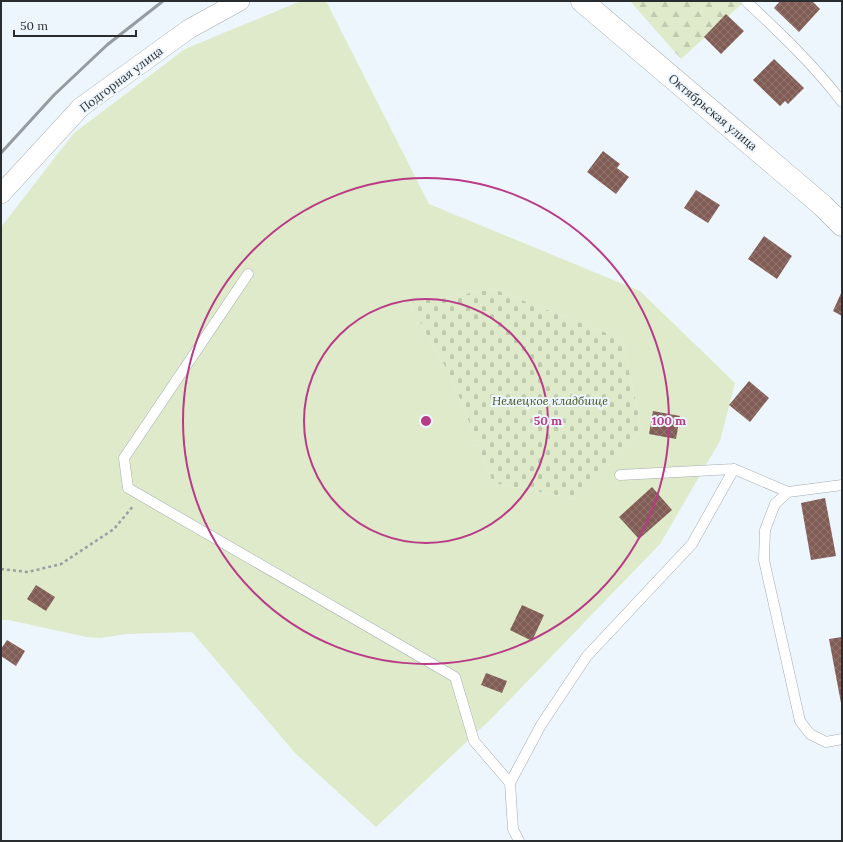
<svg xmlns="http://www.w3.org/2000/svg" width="843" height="842" font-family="Lora,serif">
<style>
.forest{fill:url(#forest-firs)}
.cemetery{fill:url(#cemetery-stones)}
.garden{fill:#deeac9;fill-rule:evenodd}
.building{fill:url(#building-cross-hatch)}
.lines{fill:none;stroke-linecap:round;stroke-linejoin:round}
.lane-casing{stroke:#a5abb2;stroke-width:11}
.street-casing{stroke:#a5abb2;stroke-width:20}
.secondary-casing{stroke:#a5abb2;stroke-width:23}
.path{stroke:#989ea3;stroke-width:2.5;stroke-dasharray:3 3;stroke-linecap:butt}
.lane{stroke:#fff;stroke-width:10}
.street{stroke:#fff;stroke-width:19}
.secondary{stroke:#fff;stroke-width:22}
.rail{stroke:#959ba0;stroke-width:3}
.ring{fill:none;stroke:#b93a87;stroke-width:2}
.labels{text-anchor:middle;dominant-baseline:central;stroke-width:4;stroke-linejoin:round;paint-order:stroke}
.street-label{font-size:12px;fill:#2a2d30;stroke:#eef6fd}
.park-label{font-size:12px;font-style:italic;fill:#43521c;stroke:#eef6fd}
.centre{fill:#b93a87;stroke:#eef6fd;stroke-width:2}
.ring-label{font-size:12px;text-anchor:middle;font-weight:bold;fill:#b93a87;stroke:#eef6fd;stroke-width:4;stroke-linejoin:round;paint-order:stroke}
</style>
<defs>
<pattern id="forest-firs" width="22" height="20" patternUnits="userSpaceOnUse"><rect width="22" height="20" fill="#deeac9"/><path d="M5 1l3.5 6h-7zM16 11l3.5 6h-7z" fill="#bfc9ad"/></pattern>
<pattern id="cemetery-stones" width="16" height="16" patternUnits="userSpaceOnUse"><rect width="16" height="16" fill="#deeac9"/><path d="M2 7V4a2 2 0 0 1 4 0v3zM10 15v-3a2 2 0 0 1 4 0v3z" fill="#bfc9ad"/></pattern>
<pattern id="building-cross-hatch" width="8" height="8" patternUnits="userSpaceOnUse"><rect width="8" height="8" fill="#825d56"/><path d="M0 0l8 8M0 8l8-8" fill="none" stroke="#917671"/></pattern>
</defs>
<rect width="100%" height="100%" fill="#eef6fd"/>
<path class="forest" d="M630 1H745L681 59Z"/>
<path class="cemetery" d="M494 289 622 339 642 430 577 499 493 483 452 379 409 303Z"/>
<path class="garden" d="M301 1H326L429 204 640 291 735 383 720 441 660 544 492 718 376 827 295 753 192 632 126 634 100 638 86 637 9 620H1V227L74 133 185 49ZM494 289 622 339 642 430 577 499 493 483 452 379 409 303Z"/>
<path class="building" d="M780 1H812L820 9 799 32 774 8Z
M726 14 744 31 721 54 704 37Z
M774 59 804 88 788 104 785 101 780 106 753 80Z
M603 151 620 164 617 168 629 177 616 194 587 172Z
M696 190 720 205 708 223 684 208Z
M764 236 792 256 777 279 748 259Z
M842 291V316L833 311Z
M749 381 769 398 750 422 729 405Z
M653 411 680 416 676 439 649 434Z
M652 487 672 510 639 539 619 517Z
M825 498 836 556 811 560 801 503Z
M36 585 55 597 46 611 27 599Z
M522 605 544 615 532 641 510 630Z
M842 637V703H841L829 639Z
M7 640 25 651 16 666 1 656V649Z
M486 673 507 681 502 693 481 685Z"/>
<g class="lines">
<g class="lane-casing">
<path id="lane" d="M746 1C780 33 814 65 842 102
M248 274 124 458 128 488 455 677 474 741 510 783
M620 475 734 469
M788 492 775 504 765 530 764 560 800 721 810 734 826 742 842 739
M519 841 513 829 510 783 541 725 587 656 692 544 734 469 788 492 842 485"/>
</g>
<g class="street-casing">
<path id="street" d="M1 194 81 107 189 29 240 1"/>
</g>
<g class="secondary-casing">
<path id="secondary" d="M582 1 822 205 842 225"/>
</g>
<path class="path" d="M1 569 28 572 61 564 114 529 134 505"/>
<use href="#lane" class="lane"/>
<use href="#street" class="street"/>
<use href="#secondary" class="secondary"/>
<path class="rail" d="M1 153 54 95 107 45 163 1"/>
</g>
<g class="ring">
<circle cx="426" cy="421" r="122"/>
<circle cx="426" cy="421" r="243"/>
</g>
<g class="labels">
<g class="street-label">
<text transform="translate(121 79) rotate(-37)">Подгорная улица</text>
<text transform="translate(713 112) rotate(40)">Октябрьская улица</text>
</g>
<g class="park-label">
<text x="550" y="400">Немецкое кладбище</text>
</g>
</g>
<circle cx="426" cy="421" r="6" class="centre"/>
<g class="ring-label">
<text x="548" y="425">50 m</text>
<text x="669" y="425">100 m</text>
</g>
<rect width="843" height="842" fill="none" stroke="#2a2d30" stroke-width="4"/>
<path d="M14 30v6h122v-6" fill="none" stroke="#2a2d30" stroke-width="2"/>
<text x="20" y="30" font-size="12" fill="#2a2d30" stroke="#eef6fd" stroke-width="3" paint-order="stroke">50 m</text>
</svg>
